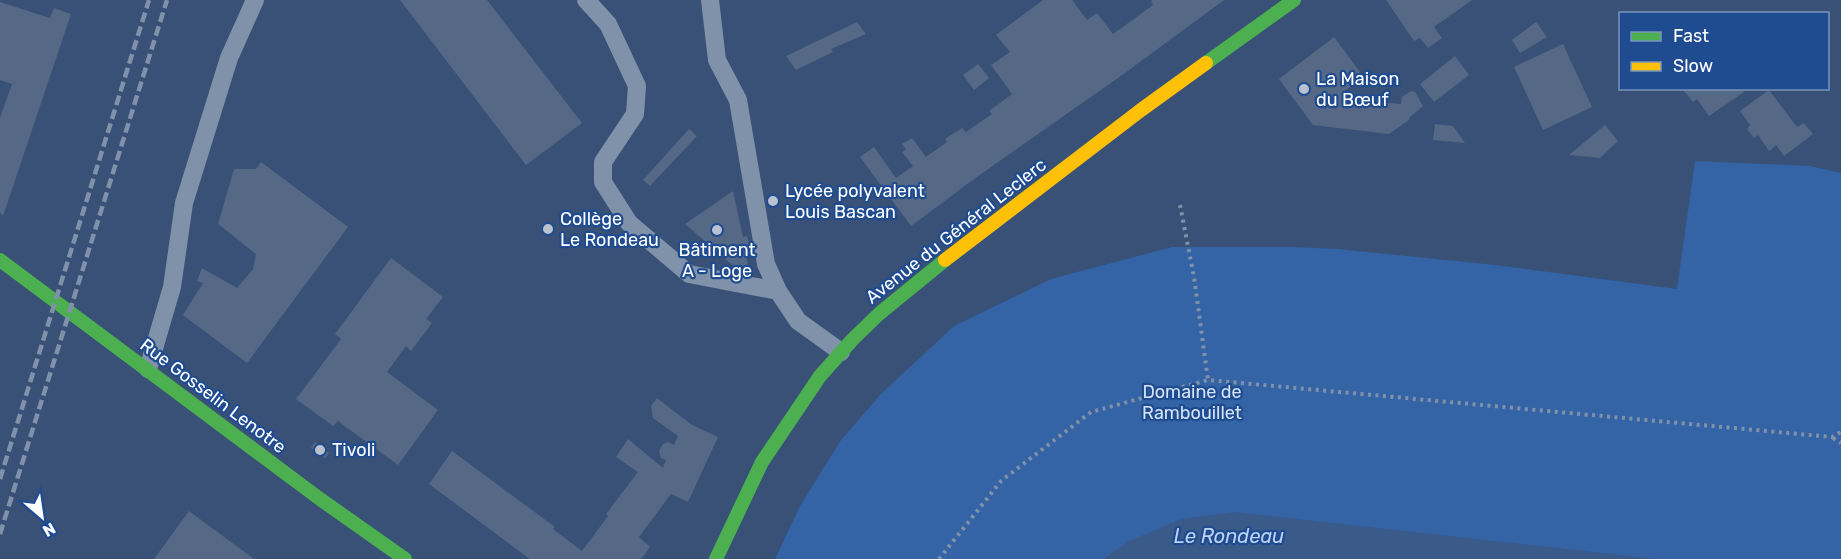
<svg xmlns="http://www.w3.org/2000/svg" width="1841" height="559" font-family="Rubik,sans-serif">
<style>
.green{fill:#3463a6}
.water{fill:#3a5a8a}
.building{fill:#556986}
.lines{fill:none;stroke-linecap:round;stroke-linejoin:round}
.path{stroke:#8092a9;stroke-width:4;stroke-dasharray:3 4.5;stroke-linecap:butt}
.lane{stroke:#8092a9;stroke-width:18}
.fast{stroke:#4caf50;stroke-width:14}
.slow{stroke:#ffc107;stroke-width:14}
.rail{stroke:#8091a9;stroke-width:4.5;stroke-dasharray:10 4.5;stroke-linecap:butt}
.poi-dot{fill:#bac2cf;stroke:#1f4c90;stroke-width:2}
.labels{text-anchor:middle;dominant-baseline:central;stroke-width:4.5;stroke-linejoin:round;paint-order:stroke}
.poi-label{font-size:18px;fill:#fff;stroke:#1f4c90;text-anchor:start}
.street-label{font-size:18px;fill:#fff;stroke:#1f4c90}
.park-label{font-size:18px;fill:#d5e4f9;stroke:#1f4c90}
.water-label{font-size:20px;font-style:italic;fill:#bcd3f4;stroke:#1f4c90}
</style>
<rect width="100%" height="100%" fill="#395176"/>
<path class="green" d="M1695 161 1810 166 1841 173V559H775L800 506 841 440 881 394 954 326 1051 279 1172 247H1291L1338 249 1495 265 1677 289Z"/>
<path class="water" d="M1234 512 1656 559H1104L1129 541 1182 519Z"/>
<path class="building" d="M400 0H487L582 123 526 165Z
M1043 0H1072L1087 20 1097 13 1113 34 1153 5 1151 1 1152 0H1224L1125 73 974 179 911 226 860 157 874 147 896 178 913 166 902 152 906 149 902 144 912 138 926 157 947 142 945 139 962 128 966 132 992 114 989 111 1012 94 991 65 1010 52 996 35Z
M1386 0H1472L1434 27 1442 38 1428 48 1420 38 1414 41Z
M0 2 50 18 54 8 71 14 3 216 0 212V118L12 84 0 80Z
M857 22 866 34 831 49 833 52 796 70 786 56Z
M1536 22 1547 37 1520 53 1512 40Z
M1334 37 1363 76 1341 94 1348 104 1353 100 1401 104 1402 97 1411 91 1415 92 1423 106 1409 118V120L1389 134 1313 125 1279 79Z
M1563 44 1592 107 1543 130 1514 67Z
M1455 56 1469 75 1434 102 1420 84Z
M978 64 989 78 974 90 963 75Z
M1686 88H1741L1744 92 1709 116 1697 99 1693 102 1684 91Z
M1769 90 1797 127 1804 123 1813 134 1784 156 1776 145 1769 151 1758 135 1754 138 1747 129 1750 125 1740 111Z
M1435 124 1453 126 1465 143 1433 140Z
M1605 125 1618 141 1600 158 1569 155Z
M689 129 697 136 650 186 643 180Z
M261 162 348 227 247 363 183 315 203 283 197 281 202 268 237 288 253 269 256 254 218 224 234 169H256Z
M733 191 743 237 747 236 751 250 746 252 749 273 744 275 685 224Z
M391 258 443 297 426 319 432 323 411 351 406 346 387 372 438 410 398 465 338 421 333 426 296 399 341 339 335 334Z
M657 398 692 425 718 437 688 502 671 494 639 537 650 547 641 559H530L429 484 452 451 555 527 553 529 582 551 608 516 606 514 638 472 616 457 628 439 663 468 666 460 661 458 659 451 663 444 668 442 674 445 678 436 653 418 651 406Z
M315 442 329 453 325 458 311 448Z
M189 511 254 559H154Z"/>
<g class="lines">
<path class="path" d="M1180 205 1194 277 1208 380
M1833 438 1841 443
M939 559 1001 481 1091 412 1208 380 1832 437 1841 432"/>
<path class="lane" d="M586 0 608 24 637 86 635 114 603 162V182L629 223 689 274 778 291
M710 0 717 60 738 100 766 264 778 291 798 321 841 352
M148 369 172 287 184 203 229 58 255 0"/>
<path class="fast" d="M1206 63 1294 0
M0 260 320 499 405 559
M716 559 762 462 820 376 853 339 880 313 945 260"/>
<path class="slow" d="M945 260 1141 110 1206 63"/>
<path class="rail" d="M0 479 149 0
M0 534 167 0"/>
</g>
<g class="poi-dot">
<circle cx="1304" cy="89" r="6"/>
<circle cx="773" cy="201" r="6"/>
<circle cx="548" cy="229" r="6"/>
<circle cx="717" cy="230" r="6"/>
<circle cx="320" cy="450" r="6"/>
</g>
<g class="labels">
<g class="poi-label">
<text x="1316" y="79">La Maison<tspan x="1316" dy="21">du Bœuf</tspan></text>
<text x="785" y="191">Lycée polyvalent<tspan x="785" dy="21">Louis Bascan</tspan></text>
<text x="560" y="219">Collège<tspan x="560" dy="21">Le Rondeau</tspan></text>
<text x="717" y="250" text-anchor="middle">Bâtiment<tspan x="717" dy="21">A - Loge</tspan></text>
<text x="332" y="450">Tivoli</text>
</g>
<g class="street-label">
<text transform="translate(956 231) rotate(-38)">Avenue du Général Leclerc</text>
<text transform="translate(213 396) rotate(37)">Rue Gosselin Lenotre</text>
</g>
<g class="park-label">
<text x="1192" y="392">Domaine de<tspan x="1192" dy="21">Rambouillet</tspan></text>
</g>
<g class="water-label">
<text x="1229" y="536">Le Rondeau</text>
</g>
</g>
<rect x="1619" y="12" width="210" height="78" fill="#1f4c90" stroke="#7994bc" stroke-width="1.5"/>
<rect x="1631" y="32" width="30" height="9" fill="#4caf50" stroke="#7994bc" stroke-width="1.5"/>
<text x="1673" y="42" font-size="18" fill="#ffffff">Fast</text>
<rect x="1631" y="62" width="30" height="9" fill="#ffc107" stroke="#7994bc" stroke-width="1.5"/>
<text x="1673" y="72" font-size="18" fill="#ffffff">Slow</text>
<g transform="translate(42 517) rotate(151)" stroke="#1f4c90" stroke-width="4.5" paint-order="stroke">
<path d="M0-4.5L10 22L0 15L-10 22Z" fill="#ffffff"/>
<text y="-9" font-size="16" font-weight="bold" text-anchor="middle" fill="#ffffff">N</text>
</g>
</svg>
